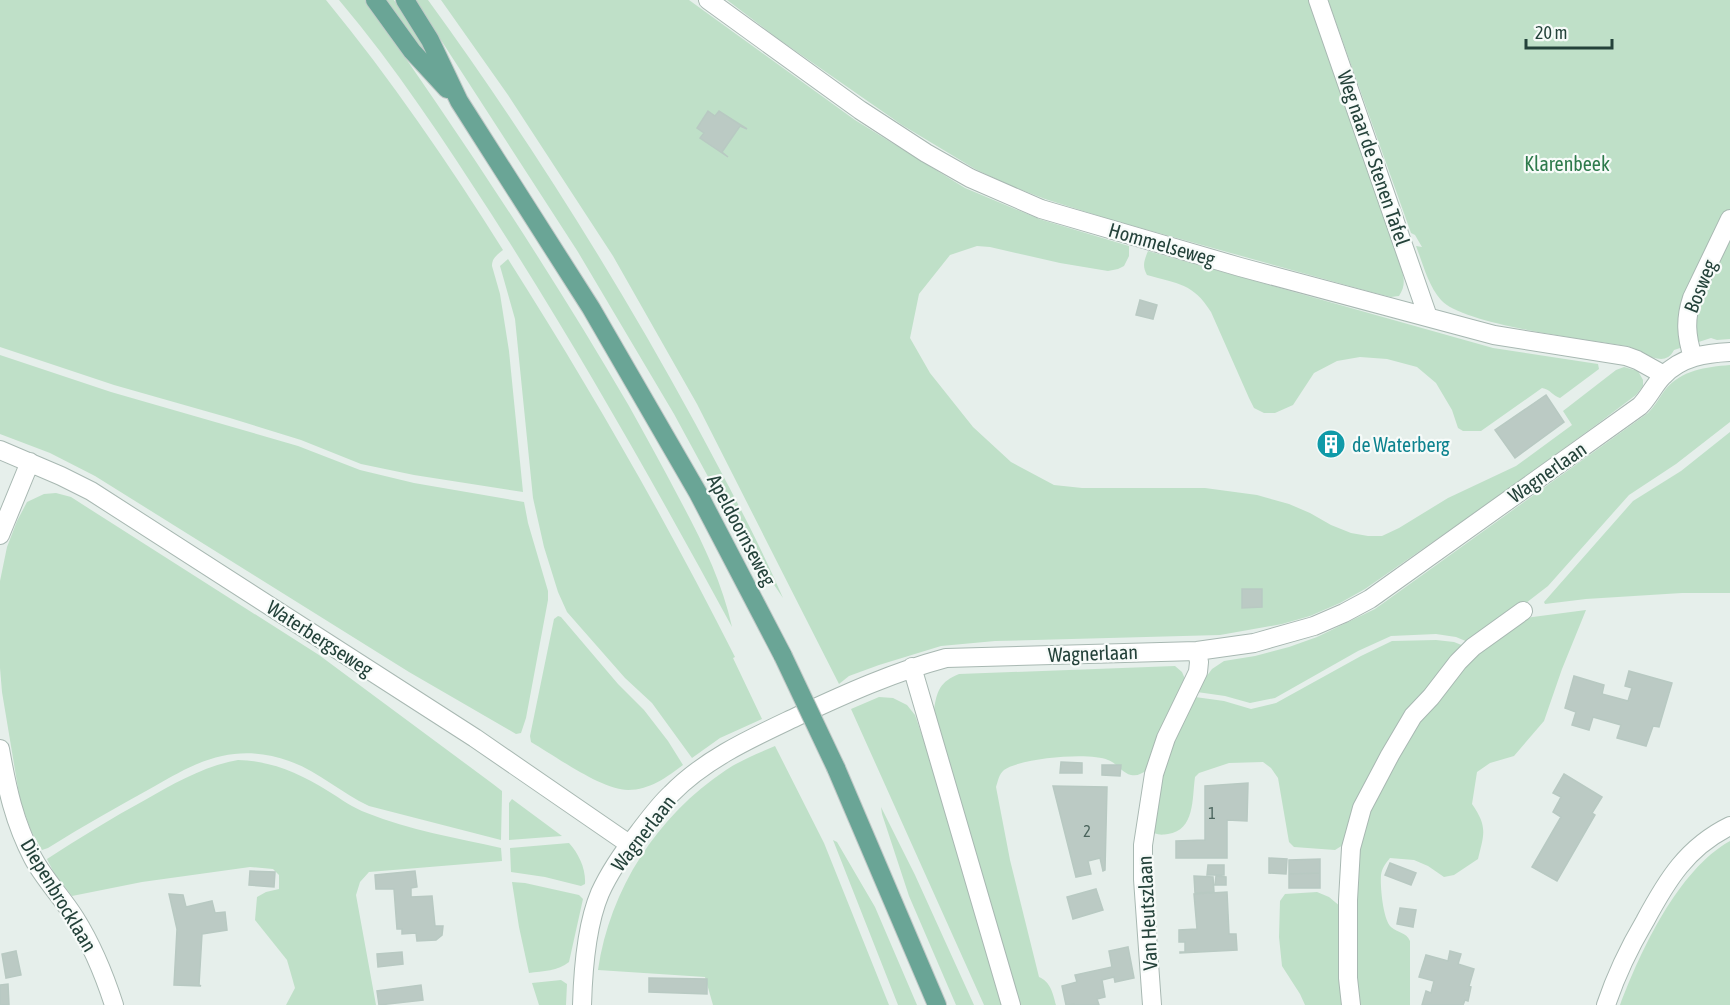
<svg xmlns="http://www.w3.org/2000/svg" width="1730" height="1005" font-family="'Asap Condensed',sans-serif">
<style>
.green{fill:#bfe0c8}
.building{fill:#bbcac4;stroke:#b8c9c2;stroke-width:1.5}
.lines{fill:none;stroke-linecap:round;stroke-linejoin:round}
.street-casing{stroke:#a8b8b2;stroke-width:20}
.primary-casing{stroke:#c2cac8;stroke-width:20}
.street{stroke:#fff;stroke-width:18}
.primary{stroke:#6aa596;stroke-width:18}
.primary-bridge-casing{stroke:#c2cac8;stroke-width:20;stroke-linecap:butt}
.primary-bridge{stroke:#6aa596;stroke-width:18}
.labels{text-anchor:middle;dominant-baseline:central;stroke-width:4.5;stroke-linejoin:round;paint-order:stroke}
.number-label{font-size:16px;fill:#4a645c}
.street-label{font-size:20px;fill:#24423a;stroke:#f7fbf9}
.park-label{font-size:20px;fill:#2d7a4b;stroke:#f7fbf9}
.culture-label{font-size:20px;fill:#0d838f;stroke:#f7fbf9;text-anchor:start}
</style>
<rect width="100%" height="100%" fill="#e6efeb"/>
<path class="green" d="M0 0H326C391 79 449 164 503 250 497 255 492 258 492 266L500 294 509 351 523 492 414 475 361 464 301 440 230 418 114 385 0 347Z
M339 0H365C458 132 548 267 629 406 646 437 663 467 679 498 701 539 722 581 732 627 656 487 578 349 492 215 444 141 396 67 339 0Z
M384 0H394L424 45 423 49H420Z
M415 0H428C526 135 615 276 695 423 726 481 757 538 783 598L737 530 674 414 578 252Z
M441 0H689L855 120 965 188 1039 219 1129 246V256L1124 266 1118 269 1108 271 1060 263 990 247 977 246 950 255 919 294 910 338 930 373 973 427 1011 462 1054 485 1082 488H1205L1257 495 1289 504 1310 513 1331 525 1351 533 1368 536H1382L1399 528 1448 498 1516 466 1572 425 1563 411 1616 370 1624 367 1638 371 1643 380V386L1636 395 1596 425 1496 498 1365 589 1340 603 1310 616 1282 624 1220 635 995 641 941 646 879 665 849 676 839 684 697 404 613 256 508 95Z
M727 0H1309L1401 267C1404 278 1406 285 1399 296L1391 297 1371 292 1112 220 1045 199 1009 185 975 169 902 125 777 38Z
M1328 0H1730V339L1717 340 1711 338 1674 350C1664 370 1643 351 1627 346 1590 340 1463 325 1441 300 1428 285 1423 264 1416 246L1422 247 1415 235 1411 233Z
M1148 251 1493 348 1598 364 1599 369 1560 398C1553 396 1550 389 1542 388L1481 431H1463L1458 428 1452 410 1436 383 1417 367 1387 359 1360 357 1337 361 1314 373 1293 405 1275 413H1264L1254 408 1249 398 1211 312C1193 283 1178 284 1147 275 1142 266 1144 261 1148 251Z
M508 259C590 388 666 520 735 657L733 658 762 719 720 738 692 758 652 703 625 678 567 612 558 592 544 547 533 498 515 319 500 266Z
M0 355 111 392 298 446 360 470 414 483 524 502 528 523 548 591V600L526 718 521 733 516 734 409 672 95 476 50 453 0 434Z
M1730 365V422L1676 464 1629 495 1548 586 1522 606 1468 642 1456 637 1436 634 1391 636 1358 651 1275 698 1250 703 1225 696 1197 692 1203 681 1212 669 1224 661 1255 656 1289 647 1317 637 1375 609 1648 413C1655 406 1659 398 1665 390 1681 370 1706 367 1730 365Z
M1730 432V593H1682L1586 599 1545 604 1544 602 1633 501 1681 471Z
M56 493 71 497 85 506 319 655 493 784 502 791V794L501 840 369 806C341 793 318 771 289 761 268 753 244 751 222 756 198 761 176 774 155 786 119 806 83 826 48 848L42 850 31 831 20 800 2 692 0 668V581L7 547 17 521 27 502 44 494Z
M1586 610 1562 669 1544 721 1514 756 1490 763 1477 772 1472 804C1488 827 1484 834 1478 859L1454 875 1444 877 1428 866 1414 860 1390 858C1385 864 1382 868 1381 875 1380 886 1383 920 1391 927 1398 933 1406 932 1410 941V1005H1358L1354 901 1363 825 1417 719 1462 666 1525 618Z
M558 616 561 617 618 684 644 710 668 741 683 765C667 777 650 790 628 790 602 790 555 756 531 742L530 736 554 619Z
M1436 640 1454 642 1464 646 1343 845 1335 850 1294 847 1289 842 1278 778 1271 768 1263 762 1229 763 1199 773 1195 777C1192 799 1195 830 1168 834 1162 835 1159 835 1154 833L1161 776 1174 739 1195 697 1224 701 1251 709 1276 703 1361 656 1392 641Z
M1175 666 1182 672 1185 679 1147 770C1141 774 1138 776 1131 775 1122 773 1117 763 1108 760 1090 752 1020 758 1004 770 999 774 998 781 996 787L1010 860 1039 977C1051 982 1053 994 1056 1005H1020L934 710C937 690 940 682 959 674Z
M879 697 893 698 907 705 915 715 931 762 1002 1005H984L851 709Z
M775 746 824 843 889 1005H713L705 977 598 970C610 889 657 816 726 770 741 760 759 753 775 746Z
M238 760C272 761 299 773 328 791 341 799 353 808 367 813 409 830 457 838 501 848L502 861 369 872 360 882 356 895 376 1005H286L295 988 287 960 255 920 257 897 266 892 279 889V875L273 869 250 867 142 882 72 896 54 873 47 859C79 838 112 818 145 800 175 783 204 766 238 760Z
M512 799 562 836 509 840V803Z
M881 807 915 875 974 1005H956L909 896 882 814Z
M833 840 837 842 875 907 917 1005H898Z
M1730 841V1005H1620C1641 950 1678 870 1730 841Z
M569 843C579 854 586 869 585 884L581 886 545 877 511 872 510 848Z
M512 882 525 883 579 895 583 899 569 962C558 971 543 971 529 973L519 927Z
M1317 892 1329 897 1341 907 1345 1005H1305L1300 994 1282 966 1279 937 1280 901 1285 894Z
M561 980 567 984 566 1005H539L532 983Z"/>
<path class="building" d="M708 111 715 116 719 111 747 129 740 126 722 152 728 157 700 138 704 133 697 128Z
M1140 300 1157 305 1153 319 1136 315Z
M1546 395 1564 422 1515 458 1495 430Z
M1339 435V452L1325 453 1324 436Z
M1242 589H1262V607L1242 608Z
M1629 671 1672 683 1659 727 1653 726 1646 746 1617 738 1621 725 1593 717 1589 730 1572 725 1576 712 1565 708 1574 676 1604 685 1602 694 1628 701 1632 688 1625 686Z
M1061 762 1082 763V773H1060Z
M1102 765H1121L1120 776 1102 775Z
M1564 774 1602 797 1592 813 1595 815 1557 881 1532 867 1561 817 1553 812 1561 797 1553 793Z
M1248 783 1247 821 1227 820V858H1176V841L1205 840V786Z
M1053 786 1107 787 1105 870 1103 871 1100 858 1088 861 1091 874 1076 877Z
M1269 858 1287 859 1286 874 1269 873Z
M1320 859V873L1289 874V860Z
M1390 863 1416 873 1411 885 1385 875Z
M1208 865H1224V875H1207Z
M250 871 275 872 274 887 249 885Z
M415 871 417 887 411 888V897L432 896 435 926H443L442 935 436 940 417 941 416 933 402 934V929H397L394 889H376L375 875Z
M1320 873V888H1289V874Z
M1194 876 1213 877 1214 892 1195 893Z
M1216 876 1226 877V885H1215Z
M1096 889 1103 910 1073 919 1067 897Z
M1227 892 1229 934H1236L1237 950 1180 953V952H1185V942H1179V930L1197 929 1194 894Z
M169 894 183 895 186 907 212 901 215 913 225 912 227 930 202 934 199 985 201 986 174 985 177 929Z
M1400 908 1416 910 1413 927 1397 924Z
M1128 947 1134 978 1115 982 1114 977 1102 980 1105 997 1097 999 1099 1005H1075L1074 1004 1066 1005 1062 986 1077 982 1075 975 1112 967 1109 951Z
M16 951 21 975 6 978 2 954Z
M1450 951 1461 954 1458 964 1474 969 1469 986 1471 987 1468 1001 1465 1000 1463 1005H1422L1426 991 1431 993 1434 981 1419 977 1426 955 1448 961Z
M402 952 403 964 378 967 377 954Z
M649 978 707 979V994L649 992Z
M8 984 9 1005H0V985Z
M421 985 423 1000 379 1005 377 991Z"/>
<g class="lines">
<g class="street-casing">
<path id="street" d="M708 0 860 110 926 153 970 178 1041 209 1240 267 1494 335 1626 356 1637 360 1664 375
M1318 0 1428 317
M1693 357C1686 336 1685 319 1692 298L1730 219
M0 450 61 476 91 491 475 738 629 844
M0 535 30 462
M912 667 1011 1005
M0 749C7 788 14 822 33 858 44 879 62 897 75 918 92 945 104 974 114 1005
M582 1005C583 970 586 926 600 893 610 871 624 851 639 832 649 819 659 805 671 794 706 758 754 737 798 716 847 693 894 672 946 658L1197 651 1254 643 1314 626 1344 613 1370 599 1640 406C1649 397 1654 385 1663 376 1681 357 1706 353 1730 352
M1152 1005 1143 879V845L1154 774 1166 738 1198 672 1199 662 1197 651
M1351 1005 1348 978V900L1351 848 1362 808 1390 755 1413 716 1431 697 1458 662 1473 647 1523 611
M1606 1005C1616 975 1629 948 1645 921 1667 880 1687 847 1730 826"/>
</g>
<g class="primary-casing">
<path id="primary" d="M375 0 412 51 447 89
M405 0 430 40 459 101 591 308 698 493 783 656
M836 768 937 1005"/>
</g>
<use href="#street" class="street"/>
<use href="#primary" class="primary"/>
<g class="primary-bridge-casing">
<path id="primary-bridge" d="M783 656 836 768"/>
</g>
<use href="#primary-bridge" class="primary-bridge"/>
</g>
<defs>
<g id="building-disc" transform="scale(1.5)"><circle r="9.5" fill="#0f9aa8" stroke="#f7fbf9"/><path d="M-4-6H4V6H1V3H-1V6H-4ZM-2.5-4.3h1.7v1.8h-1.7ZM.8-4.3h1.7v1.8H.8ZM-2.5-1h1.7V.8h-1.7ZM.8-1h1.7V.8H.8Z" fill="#fff"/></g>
</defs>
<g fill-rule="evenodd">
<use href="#building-disc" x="1331" y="444"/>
</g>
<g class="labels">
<g class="number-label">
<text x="1212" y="813">1</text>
<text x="1087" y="831">2</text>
</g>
<g class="street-label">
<text transform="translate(1374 158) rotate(71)">Weg naar de Stenen Tafel</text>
<text transform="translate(1162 244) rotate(16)">Hommelseweg</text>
<text transform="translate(1700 286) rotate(-68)">Bosweg</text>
<text transform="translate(1547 472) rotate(-35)">Wagnerlaan</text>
<text transform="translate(742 530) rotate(62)">Apeldoornseweg</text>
<text transform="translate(320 638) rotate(33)">Waterbergseweg</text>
<text transform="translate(1093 653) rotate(-2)">Wagnerlaan</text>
<text transform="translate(643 833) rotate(-52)">Wagnerlaan</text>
<text transform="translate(59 895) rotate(59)">Diepenbrocklaan</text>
<text transform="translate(1147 913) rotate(-93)">Van Heutszlaan</text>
</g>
<g class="park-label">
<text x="1567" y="163">Klarenbeek</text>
</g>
<g class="culture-label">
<text x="1352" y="444">de Waterberg</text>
</g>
</g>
<path d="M1526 39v9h86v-9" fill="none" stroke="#24423a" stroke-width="3"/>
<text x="1535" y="39" font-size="18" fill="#24423a" stroke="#f7fbf9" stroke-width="4.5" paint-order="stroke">20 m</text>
</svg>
